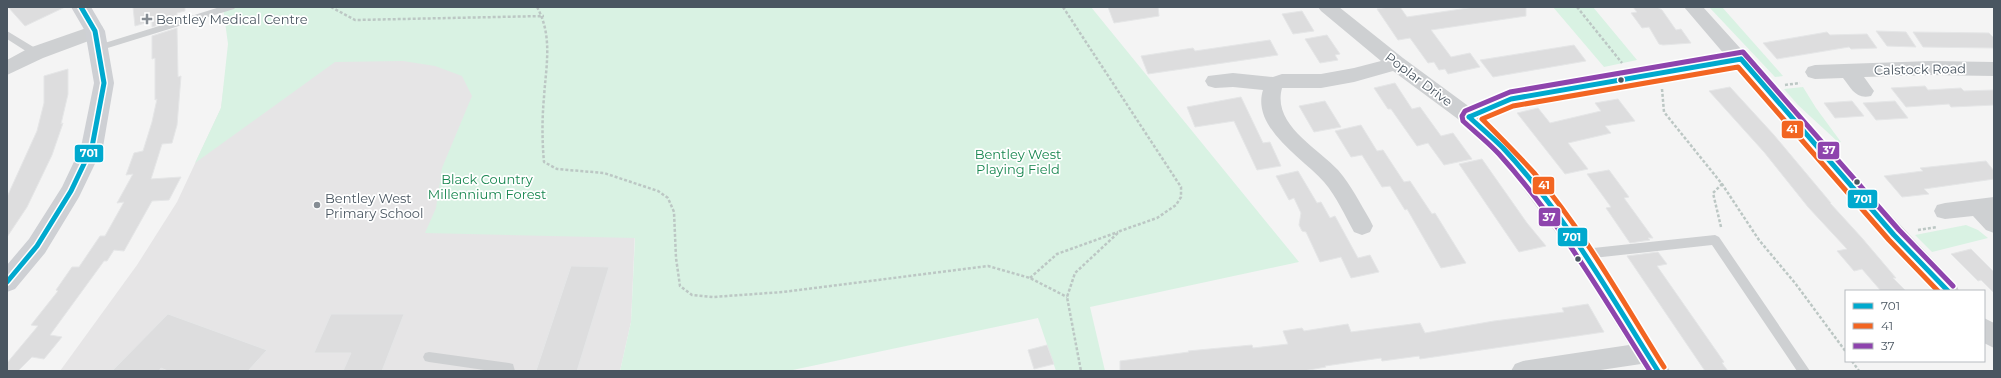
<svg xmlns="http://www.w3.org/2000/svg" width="2001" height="378" font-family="Montserrat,sans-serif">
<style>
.education{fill:#e6e5e6}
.green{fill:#d9f2e3}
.building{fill:#ddddde;stroke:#e5e6e7}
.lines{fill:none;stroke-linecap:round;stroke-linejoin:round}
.path{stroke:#bcc7c4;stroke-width:2.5;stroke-dasharray:3 2;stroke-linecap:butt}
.lane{fill:#ced0d2;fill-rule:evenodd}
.street{fill:#ced0d2;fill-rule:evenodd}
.secondary{fill:#ced0d4;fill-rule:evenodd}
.bus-1-casing{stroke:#fff;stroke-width:8}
.bus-2-casing{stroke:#fff;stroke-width:8}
.bus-3-casing{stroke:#fff;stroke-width:8}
.bus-1{stroke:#00a9ce;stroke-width:5}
.bus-2{stroke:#f26522;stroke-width:5}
.bus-3{stroke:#8e44ad;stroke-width:5}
.poi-dot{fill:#868d94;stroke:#fff;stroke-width:1.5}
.bus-dot{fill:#4a5661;stroke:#fff;stroke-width:1.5}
.labels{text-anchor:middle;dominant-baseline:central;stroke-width:3.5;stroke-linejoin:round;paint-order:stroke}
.poi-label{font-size:13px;fill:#4a5661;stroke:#fff;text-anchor:start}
.street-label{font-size:13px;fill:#4a5661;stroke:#fff}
.park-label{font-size:13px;fill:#17864f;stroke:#fff}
.line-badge{stroke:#fff;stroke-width:1.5}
.badge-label{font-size:11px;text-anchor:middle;font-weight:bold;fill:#fff}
</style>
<rect width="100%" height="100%" fill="#f4f4f4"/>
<path class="education" d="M518 39 636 208 631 322 620 371H60L137 265 177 202 221 108 228 55Z"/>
<path class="green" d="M223 7H1091L1299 262 1090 307 1105 371H1056L1038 318 788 371H620L631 322 635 238 425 233 436 208 442 168 472 96 462 76 435 66 403 61 335 62 195 163 221 108 228 44Z
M1553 7H1593L1637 60 1604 67Z
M1709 7H1722L1783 76 1775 77Z
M1803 87 1816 108 1841 142H1838L1798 105 1784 89Z
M1966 225 1978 230 1988 238 1932 252 1915 235Z"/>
<path class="building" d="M8 7H65L25 26Z
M133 7H185V11L177 13V19L152 27V21L135 26Z
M1108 7H1158L1159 16 1114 23Z
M1389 7H1400L1407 17 1475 7H1526V16L1431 30 1451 57 1470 53 1480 67 1448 74 1445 69 1439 70 1434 62 1428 63 1410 38 1398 40 1377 9Z
M1633 7H1657L1662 10 1676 30 1681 29 1691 43 1663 45 1659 44 1649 27 1642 28 1631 13 1637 12Z
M1302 11 1314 31 1293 34 1282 14Z
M177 28 178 77 181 76 177 125 172 143 162 144 151 179 181 177 169 200 152 201 124 251 114 250 107 261H104L50 335 62 337 44 359 32 357 18 371H7V363L38 326 31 325 58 291 56 290 72 267H79L100 236H105L124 202 117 203 133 174 126 175 134 153 143 151 152 122 157 99 155 100V58L152 59V36Z
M1876 31 1906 32 1916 47 1887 46Z
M1827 32 1830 35 1867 34 1877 48 1851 49 1849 47 1777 59 1763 43Z
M1913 32 1989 33 1994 38V48L1923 47Z
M1327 35 1340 54 1335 55 1338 60 1320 63 1305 39Z
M1270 40 1278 55 1148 74 1141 56 1193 48 1195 51Z
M1574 45 1586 61 1493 77 1480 60Z
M68 69V94L61 124 63 123 52 155 27 207 7 237V197L37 131 44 103V76Z
M1395 83 1412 109 1420 107 1441 136 1453 133 1472 159 1444 165 1428 143 1417 146 1391 109H1388L1374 88Z
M1925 86 1928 90 1961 88 1964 91 1994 90V105L1951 107 1949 104 1906 107 1891 88Z
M1730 87 1774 135 1831 203H1830L1862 238 1896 278H1893L1906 291H1881L1862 269 1854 271 1837 251 1847 249 1808 207 1764 152 1709 91Z
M1241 97 1263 143 1270 142 1281 166 1257 170 1234 121 1195 127 1187 107Z
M1618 99 1635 121 1605 126 1611 133 1568 143 1588 169 1565 174 1517 113 1538 108 1550 123 1601 111 1595 103Z
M1325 101 1341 127 1314 132 1299 106Z
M1852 101 1864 116 1835 118 1824 103Z
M1895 101 1908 118 1876 120 1863 103Z
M1361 125 1377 151 1383 150 1404 182 1410 181 1432 214 1435 213 1466 263 1441 268 1407 209 1405 210 1390 186 1382 187 1362 155 1351 157 1335 131Z
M1482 159 1527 223 1546 246 1519 252 1459 164Z
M1986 161 1994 171V179L1924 189 1929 194 1902 197 1884 176 1923 171 1920 168Z
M1609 170 1629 197 1624 198 1653 238H1648L1650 240 1630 243 1606 208 1611 207 1587 174Z
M1298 171 1317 203 1321 202 1330 218 1335 216 1358 258 1370 255 1379 272 1351 278 1341 257 1320 262 1306 232 1302 231 1299 225 1301 213 1294 198 1289 200 1276 176Z
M1971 249 1994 272V293L1981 280 1978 281 1951 254Z
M1658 252 1667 264 1657 266 1724 362 1722 363 1728 371H1705L1627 256Z
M571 266 609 267 577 371H536Z
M1588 304 1604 332 1420 359 1419 356 1382 361 1381 358 1325 366 1326 367 1303 371H1120V361L1189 352 1188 351 1252 345 1253 348 1288 344 1283 331 1302 328 1304 331 1348 324 1351 332 1420 323 1425 333 1494 321 1564 312 1562 308Z
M168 314 267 350 248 371H168L161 368 159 371H112Z
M331 314H404L382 371H343L351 353H314Z
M1047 345 1054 364 1034 369 1028 350Z"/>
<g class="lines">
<path class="path" d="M331 7 355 20 544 16
M537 7C553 36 546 66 544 97 542 119 542 140 544 162L557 169 604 173 658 191 668 198 674 212 676 258 680 286 692 295 713 297 783 292 988 266 1030 278 1067 297
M1063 7 1181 187V197L1176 205 1157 218 1120 231 1075 273 1067 297 1081 371
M1577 7 1622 63
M1785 85 1800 83
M1662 89 1664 112 1722 184 1759 240 1795 283 1846 352
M1721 227 1713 193 1722 184
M1918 230 1937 227
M1030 278 1057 254 1118 232
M1852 361 1859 371"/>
<path class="lane" d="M220 7H236L234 9 98 51 93 48 95 46Z
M7 31 40 51 41 53 40 55H32L7 39Z
M1715 235 1719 237 1810 371H1797L1712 245 1584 259 1580 257 1578 254 1580 251 1584 249Z
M429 352 509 363 513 364 515 371H491L429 362 425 361 423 357 425 353Z"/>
<path class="street" d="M1318 7H1339L1403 58 1471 108 1511 92 1725 55 1684 7H1703L1891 215 1956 284 1959 291H1934L1876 228 1736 67 1515 105 1484 119 1513 146 1592 248 1670 371H1645L1641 364 1594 371H1511L1515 364 1523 361 1629 345 1576 260 1499 156 1462 122 1393 71 1354 82 1321 88H1282C1272 125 1317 147 1338 170 1351 185 1360 203 1370 220L1373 226 1370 232 1362 235 1354 232C1345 216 1337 197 1324 182 1303 158 1251 128 1263 90L1233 87 1215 88 1208 86 1205 81 1208 76 1233 73 1273 77 1282 74H1321L1354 68 1381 61 1321 11Z
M95 25 102 26 104 31 102 36 43 58 7 75V60L29 48Z
M1931 61 1994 62V76L1931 75 1864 77 1874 91 1871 96C1856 100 1851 88 1843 78L1815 79 1808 77 1805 72 1808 67 1815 65Z
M1994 197V233L1986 230 1973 216 1945 219 1937 217 1934 211 1937 205 1945 203Z
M1984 318 1994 323V348L1984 343Z"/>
<path class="secondary" d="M71 7H91L105 31 114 83 103 147 79 197 45 253 15 289 7 292V265L29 239 62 187 81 147 94 83 85 31Z"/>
<g class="bus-1-casing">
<path id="bus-1" d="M1741 59 1894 235 1948 291
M1469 117C1480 127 1492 137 1503 148 1565 214 1610 295 1658 371
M1469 117 1511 99 1741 59
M7 282 37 246 71 191 92 147 104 83 95 31 81 7"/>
</g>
<g class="bus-2-casing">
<path id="bus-2" d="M1664 367C1623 302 1585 233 1535 174 1518 155 1500 137 1482 119L1513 106 1738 67 1889 240 1938 291"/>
</g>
<g class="bus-3-casing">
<path id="bus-3" d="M1650 371C1603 297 1558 219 1499 154 1488 142 1475 132 1463 121L1462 116 1465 111 1510 92 1743 52 1899 230 1953 286"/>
</g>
<use href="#bus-1" class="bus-1"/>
<use href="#bus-2" class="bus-2"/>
<use href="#bus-3" class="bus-3"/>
</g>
<g class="poi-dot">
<path d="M145 13h4v4h4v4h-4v4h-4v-4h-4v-4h4z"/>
<circle cx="317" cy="205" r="4"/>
</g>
<g class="bus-dot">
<circle cx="1621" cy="80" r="3.5"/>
<circle cx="1857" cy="182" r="3.5"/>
<circle cx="1578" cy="259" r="3.5"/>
</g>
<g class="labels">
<g class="poi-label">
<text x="156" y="19">Bentley Medical Centre</text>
<text x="325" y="198">Bentley West<tspan x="325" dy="15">Primary School</tspan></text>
</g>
<g class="street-label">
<text transform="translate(1920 69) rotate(-1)">Calstock Road</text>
<text transform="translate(1419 79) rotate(37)">Poplar Drive</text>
</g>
<g class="park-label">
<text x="1018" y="154">Bentley West<tspan x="1018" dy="15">Playing Field</tspan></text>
<text x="487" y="179">Black Country<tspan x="487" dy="15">Millennium Forest</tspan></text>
</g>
</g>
<g class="line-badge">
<rect x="1781" y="120" width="23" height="19" rx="4" fill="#f26522"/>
<rect x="1817" y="141" width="23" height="19" rx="4" fill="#8e44ad"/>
<rect x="74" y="144" width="30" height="19" rx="4" fill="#00a9ce"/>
<rect x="1532" y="176" width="23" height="19" rx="4" fill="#f26522"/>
<rect x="1847" y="189" width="31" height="20" rx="4" fill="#00a9ce"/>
<rect x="1538" y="207" width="23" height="20" rx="4" fill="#8e44ad"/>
<rect x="1557" y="227" width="31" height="20" rx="4" fill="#00a9ce"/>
</g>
<g class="badge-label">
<text x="1792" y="133">41</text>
<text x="1829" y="154">37</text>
<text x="89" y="157">701</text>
<text x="1544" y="189">41</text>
<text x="1863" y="203">701</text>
<text x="1549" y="221">37</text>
<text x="1572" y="241">701</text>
</g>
<rect width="2001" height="378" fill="none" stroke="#4a5661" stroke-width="16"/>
<rect x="1845" y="290" width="140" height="72" fill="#ffffff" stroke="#b7bbc0"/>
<rect x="1853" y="303" width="20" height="6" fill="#00a9ce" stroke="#b7bbc0"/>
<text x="1881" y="310" font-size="12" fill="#4a5661">701</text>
<rect x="1853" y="323" width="20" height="6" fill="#f26522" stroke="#b7bbc0"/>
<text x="1881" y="330" font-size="12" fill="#4a5661">41</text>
<rect x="1853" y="343" width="20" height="6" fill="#8e44ad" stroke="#b7bbc0"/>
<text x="1881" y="350" font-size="12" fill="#4a5661">37</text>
</svg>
